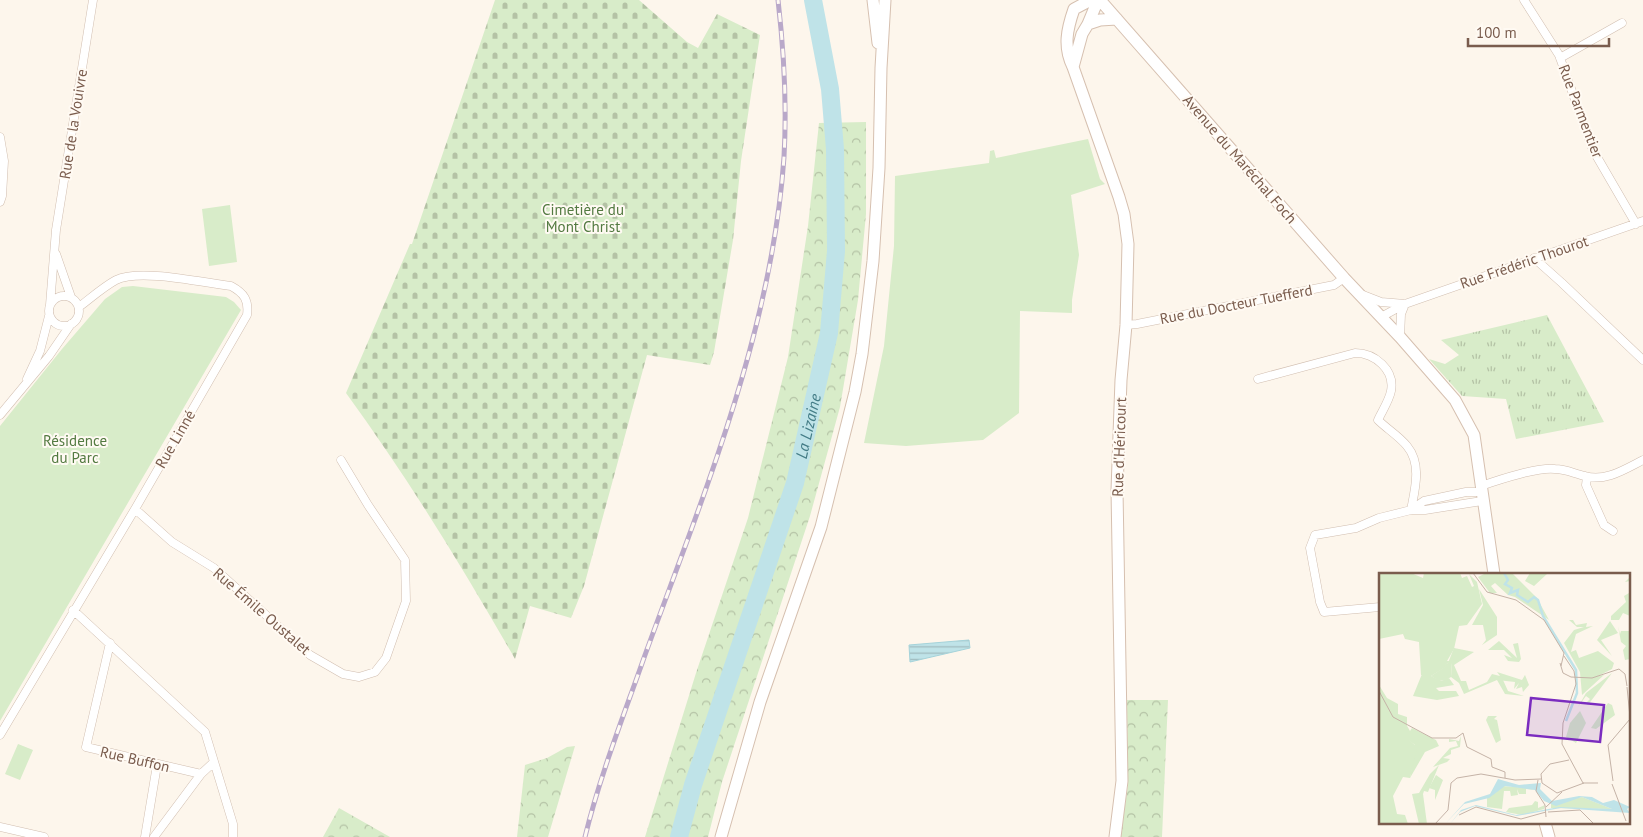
<svg xmlns="http://www.w3.org/2000/svg" width="1643" height="837" font-family="'PT Sans',sans-serif">
<style>
.grass{fill:url(#grass-tufts)}
.forest{fill:url(#forest-crowns)}
.cemetery{fill:url(#cemetery-stones)}
.park{fill:#d8ecc9}
.water{fill:url(#water-rules);stroke:#a5d3da}
.lines{fill:none;stroke-linecap:round;stroke-linejoin:round}
.river{stroke:#bfe3e8;stroke-width:18}
.street-casing{stroke:#d1beb0;stroke-width:9}
.secondary-casing{stroke:#d6c0b0;stroke-width:13}
.street{stroke:#fff;stroke-width:8}
.secondary{stroke:#fff;stroke-width:11}
.rail-casing{stroke:#b9a8c9;stroke-width:5}
.rail{stroke:#fffaf3;stroke-width:3;stroke-dasharray:9;stroke-linecap:butt}
.labels{text-anchor:middle;dominant-baseline:central;stroke-width:4;stroke-linejoin:round;paint-order:stroke}
.street-label{font-size:15px;fill:#7a5c4d;stroke:#fffaf3}
.park-label{font-size:15px;fill:#537a41;stroke:#fffaf3}
.water-label{font-size:16px;font-style:italic;fill:#437c86;stroke:#fffaf3}
.inset-river{fill:none;stroke:#bfe3e8;stroke-width:2.5}
.inset-road{fill:none;stroke:#c5b3a7;stroke-width:1}
.view{fill:#7b2cbf;fill-opacity:0.15;stroke:#7b2cbf;stroke-width:2.5}
.inset-edge{fill:none;stroke:#7a5c4d;stroke-width:2.5}
</style>
<defs>
<pattern id="grass-tufts" width="24" height="20" patternUnits="userSpaceOnUse" patternTransform="scale(1.25)"><rect width="24" height="20" fill="#d8ecc9"/><path d="M3 7l-1-3M5 7V3M7 7l1-3M15 17l-1-3M17 17v-4M19 17l1-3" fill="none" stroke="#b4c2a5"/></pattern>
<pattern id="forest-crowns" width="20" height="18" patternUnits="userSpaceOnUse" patternTransform="scale(1.25)"><rect width="20" height="18" fill="#d8ecc9"/><path d="M2 6a3 3 0 1 1 6 0M12 15a3 3 0 1 1 6 0" fill="none" stroke="#b4c2a5"/></pattern>
<pattern id="cemetery-stones" width="16" height="16" patternUnits="userSpaceOnUse" patternTransform="scale(1.25)"><rect width="16" height="16" fill="#d8ecc9"/><path d="M2 7V4a2 2 0 0 1 4 0v3zM10 15v-3a2 2 0 0 1 4 0v3z" fill="#b4c2a5"/></pattern>
<pattern id="water-rules" width="6" height="5" patternUnits="userSpaceOnUse" patternTransform="scale(1.25)"><rect width="6" height="5" fill="#bfe3e8"/><path d="M0 2.5h6" fill="none" stroke="#a0bbbe"/></pattern>
</defs>
<rect width="100%" height="100%" fill="#fdf6ec"/>
<path class="grass" d="M1547 315 1604 422 1516 439 1506 399 1462 396 1429 359 1445 364 1459 355 1441 340Z"/>
<path class="forest" d="M866 122V214L858 300 840 407 810 516 722 782 708 837H645L696 673 748 518 788 357 808 226 819 123Z
M1127 700H1168L1162 837H1120L1128 786Z
M575 746 548 837H517L525 765 547 758 567 747Z
M339 808 390 837H323Z"/>
<path class="cemetery" d="M495 0H639L687 42 698 48 717 14 760 35 741 161 733 240 714 352 710 365 647 355 584 586 571 618 530 606 515 659C463 568 408 478 346 393L410 244H412Z"/>
<path class="park" d="M1088 139 1100 179 1105 184 1071 195 1079 255 1072 300V313L1020 311 1019 413 983 440 906 446 864 443 884 346 894 246 895 176 989 163 990 151 994 150 996 158Z
M230 205 237 262 209 266 202 209Z
M133 286 226 297 234 302 241 310 0 721V426L62 349 105 299 122 287Z
M18 744 33 750 20 780 5 774Z"/>
<path class="water" d="M969 640 970 648 910 662 909 645Z"/>
<g class="lines">
<path class="river" id="s1" d="M679 837 693 785 795 483 829 333 836 251 835 149 830 89 813 0"/>
<g class="street-casing">
<path id="street" d="M1524 0 1559 55 1593 150 1636 224
M1560 58 1622 23
M0 137 4 161 2 196 0 202
M56 254 71 297
M1534 258 1562 283 1643 360
M1363 295 1381 302 1405 304
M49 311a15 15 0 1 1 30 0a15 15 0 1 1-30 0Z
M50 305 56 230 93 0
M1381 317 1405 304 1643 221
M1126 325 1137 324 1334 285 1344 278
M1400 337 1401 314 1405 304
M27 379 40 351 49 316
M1258 379 1355 353C1375 353 1395 370 1391 391 1389 401 1382 411 1378 420 1387 429 1399 436 1407 446 1422 464 1415 489 1411 510
M0 415 49 356 71 324
M1587 477 1586 485 1604 525 1613 531
M1480 486C1500 480 1536 467 1555 469 1566 469 1575 474 1585 476 1606 482 1625 469 1643 460
M135 509 172 542 214 568 310 655 343 674 359 677 375 672 386 658 406 601 405 560 368 505 341 460
M1411 510 1424 501 1466 492H1481
M1380 607 1324 612 1320 602 1310 548 1315 535 1356 528 1379 518 1411 510H1425L1482 501
M73 610 205 732 233 824V837
M110 643 86 747 201 774
M0 735 135 509 247 315C249 300 244 293 231 286 204 283 140 268 116 280 103 287 91 298 79 307
M0 827 44 837
M145 837 157 765
M154 837 201 774 214 762"/>
</g>
<g class="secondary-casing">
<path id="secondary" d="M873 0 878 43
M1091 0 1074 9C1067 29 1063 47 1073 67L1119 197 1124 214 1128 244 1126 325 1121 380 1117 490 1122 781 1115 837
M1100 0 1344 278 1400 337 1455 400 1474 435 1494 574
M1088 24 1100 20 1117 19
M1073 67 1082 34 1088 24 1098 0
M1545 823 1549 837
M721 837 760 702 821 527 855 392 862 354 873 261 879 168 881 68 885 0"/>
</g>
<use href="#street" class="street"/>
<use href="#secondary" class="secondary"/>
<g class="rail-casing">
<path id="rail" d="M585 837C600 775 624 715 645 655 704 493 772 331 784 157 787 104 784 52 778 0"/>
</g>
<use href="#rail" class="rail"/>
</g>
<g class="labels">
<g class="street-label">
<text transform="translate(1581 111) rotate(69)">Rue Parmentier</text>
<text transform="translate(73 124) rotate(-81)">Rue de la Vouivre</text>
<text transform="translate(1240 159) rotate(49)">Avenue du Maréchal Foch</text>
<text transform="translate(1524 262) rotate(-19)">Rue Frédéric Thourot</text>
<text transform="translate(1236 304) rotate(-11)">Rue du Docteur Tuefferd</text>
<text transform="translate(175 439) rotate(-60)">Rue Linné</text>
<text transform="translate(1119 447) rotate(-88)">Rue d'Héricourt</text>
<text transform="translate(262 611) rotate(41)">Rue Émile Oustalet</text>
<text transform="translate(135 759) rotate(13)">Rue Buffon</text>
</g>
<g class="park-label">
<text x="583" y="209">Cimetière du<tspan x="583" dy="17">Mont Christ</tspan></text>
<text x="75" y="440">Résidence<tspan x="75" dy="17">du Parc</tspan></text>
</g>
<g class="water-label">
<text stroke="none"><textPath href="#s1" startOffset="431">La Lizaine</textPath></text>
</g>
</g>
<g transform="translate(1379 573)">
<rect width="251" height="251" fill="#fdf6ec"/>
<path d="M107 0H133L158 25 170 47 136 24 129 22 116 10 112 13 118 20H111L99 4ZM239 53 241 61 242 58H251V86L246 87 244 77 247 73 242 69ZM120 68 138 85 134 71 139 70 142 86 140 89 129 88 125 82 133 85 125 77H109ZM75 75 95 79 75 92 82 108H87L90 117 108 109 113 101 121 103 118 99 143 107 146 102 150 112 144 119 143 114 137 116 140 110 135 116 136 109 118 107 85 121 80 110 72 104 73 90 52 103 62 108 70 105 75 112 57 115 60 118H77L80 123 58 127 34 123 43 101 69 90ZM27 151 31 158 33 155 57 167 60 173 46 179 31 205 36 172 28 166ZM57 202 64 207 56 227V217L50 215Z" fill="#d8ecc9"/>
<path d="M0 0H32L44 5 45 0H81L83 5 88 3 93 14 95 13 90 1 98 9 103 31 88 52 80 53 75 76 68 88H72L51 102H42L40 69 26 66 24 61 0 66ZM151 0H173L168 1 155 13 146 8ZM251 4V43L244 40 240 47H232V43L247 29 245 23 250 20 251 8 246 9ZM100 16 118 44V62L103 72 107 67 104 52H93L104 32ZM190 47H194L197 52 208 50 207 54 214 53 197 61 192 79 197 77 200 85 219 78 235 90 233 96 219 103 225 102 203 122 201 99 185 70 195 57 205 54H198ZM231 48 239 60 222 67 233 83 218 67ZM73 89 72 104 67 107 60 108 52 103ZM233 100 209 132 207 130 211 126 207 123 199 134 207 120ZM118 107H124L129 118 145 123 126 121ZM0 112 8 125 19 131V141L28 144V165L38 174 31 205 24 204 14 223 18 241 26 242 29 251H0ZM82 163 81 174 72 177V181L64 185 71 186 68 189 54 194 71 175 79 173 77 168 70 169V166L80 168ZM60 192 49 219 45 218 44 221 48 251H40L33 221 40 220 51 201Z" fill="#d8ecc9"/>
<path d="M201 138 207 150 197 170 187 164 191 150Z" fill="#d8ecc9"/>
<path d="M229 130 233 132 236 142 217 156 212 155ZM109 143H118L115 146 118 147 122 167 117 170 107 147ZM123 213 150 215 156 217 147 216V221H140L138 216 139 222 132 223 131 218H125L123 236 108 234V225ZM203 224 233 236 172 235V231ZM156 228 159 229V235L166 232 165 236 143 242 127 239 130 235 153 232Z" fill="#d8ecc9"/>
<path d="M119 206 140 212 162 210 161 216 173 228 200 223 213 224 224 230 235 227 251 234 248 236 251 240 182 235 138 243 96 233 81 239 71 251 82 237 97 232 137 242 180 234 233 236 203 224 177 233 165 228 156 217 126 213 110 225 85 231 66 251 86 229 111 221Z" fill="#bfe3e8"/>
<path class="inset-river" d="M125 0 129 7 126 11 133 15 131 20 139 17 138 22 149 29 155 24 159 27 164 43 197 97 198 120 187 148"/>
<path class="inset-road" d="M94 0 108 19 137 27 165 47 185 80 182 93M185 83 195 98 197 111 184 150 183 171 204 210H219M181 90 184 100 192 104 213 105 240 96 246 101 248 113M248 114 251 144M0 118 14 144 53 165H77L84 160M84 160 88 174 112 186 113 194 126 199V205M190 187 171 191 162 201 163 210 178 220 205 210M159 207 157 218 166 232 167 244M234 208 229 172 251 146M233 211 247 248M167 234 183 219M169 239 201 237 215 251M80 242 97 234 142 246 167 239M56 251 69 237 72 210 78 205 102 201 136 207 162 206"/>
<path class="view" d="M152 125 225 132 221 169 148 162Z"/>
<rect width="251" height="251" class="inset-edge"/>
</g>
<path d="M1468 38v8h141v-8" fill="none" stroke="#7a5c4d" stroke-width="2.5"/>
<text x="1476" y="38" font-size="15" fill="#7a5c4d" stroke="#fffaf3" stroke-width="4" paint-order="stroke">100 m</text>
</svg>
